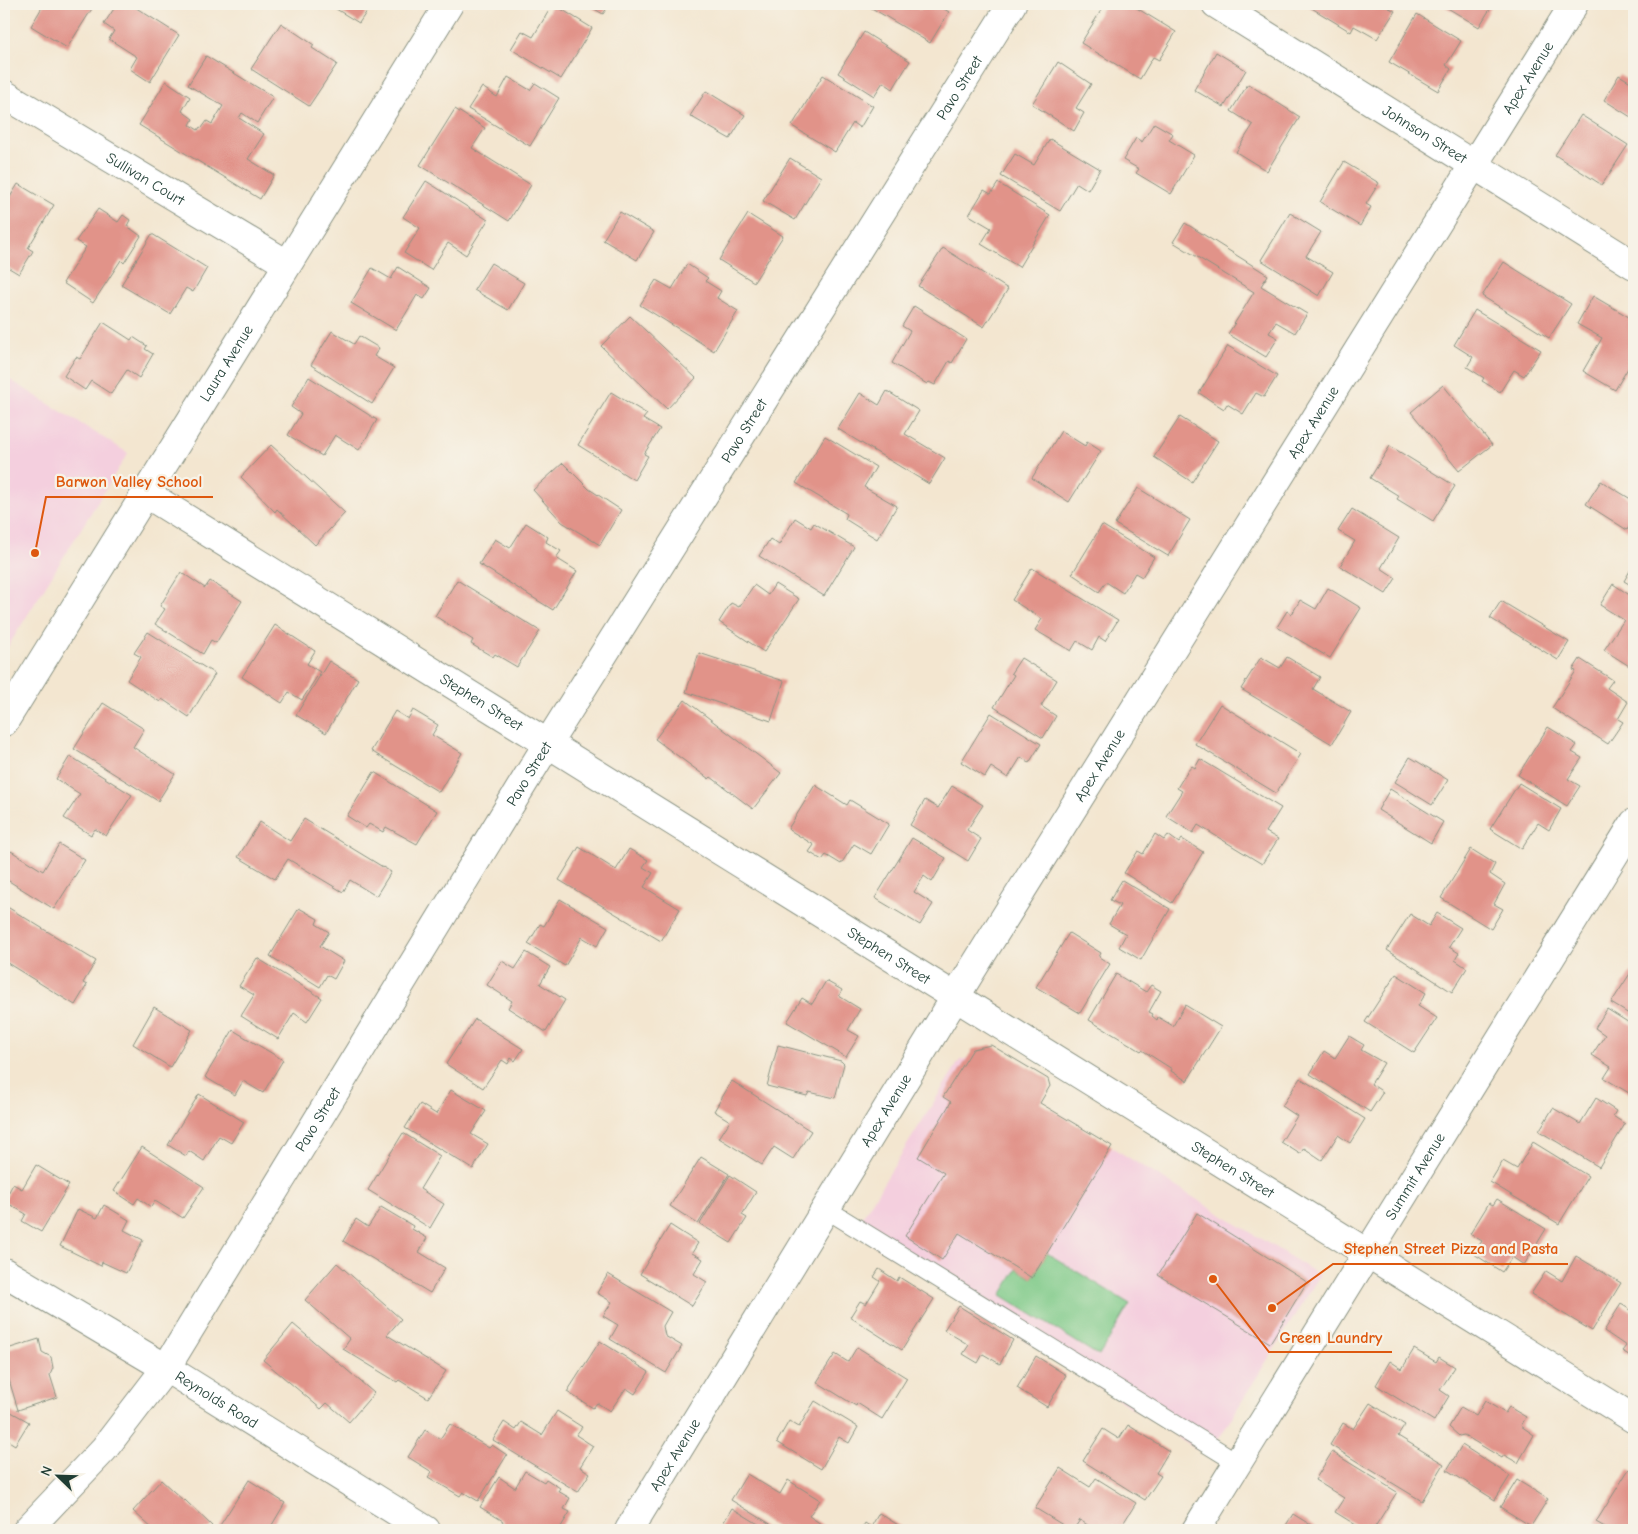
<svg xmlns="http://www.w3.org/2000/svg" width="1638" height="1534" font-family="'Comic Neue',sans-serif">
<style>
.built{fill:#f4cfde}
.green{fill:#7dc987;stroke:#4e835e}
.building{fill:#e19389}
.lines{fill:none;stroke-linecap:round;stroke-linejoin:round}
.lane-casing{stroke:#899282;stroke-width:20}
.street-casing{stroke:#899282;stroke-width:30}
.secondary-casing{stroke:#899282;stroke-width:30}
.lane{stroke:#fff;stroke-width:18}
.street{stroke:#fff;stroke-width:28}
.secondary{stroke:#fff;stroke-width:28}
.labels{text-anchor:middle;dominant-baseline:central;stroke-width:4.5;stroke-linejoin:round;paint-order:stroke}
.street-label{font-size:15px;fill:#1f3d34;stroke:#f7f3e8}
.leader{fill:none;stroke:#de580e;stroke-width:2}
.callout-dot{fill:#de580e;stroke:#f7f3e8;stroke-width:2}
.callout-label{font-size:16px;text-anchor:middle;font-weight:bold;fill:#de580e;stroke:#f7f3e8;stroke-width:4.5;stroke-linejoin:round;paint-order:stroke}
</style>
<rect width="100%" height="100%" fill="#f7f3e8"/>
<filter id="ink" filterUnits="userSpaceOnUse"><feTurbulence type="fractalNoise" baseFrequency=".02" numOctaves="2"/><feDisplacementMap in="SourceGraphic" scale="10" xChannelSelector="R" yChannelSelector="G"/><feConvolveMatrix kernelMatrix="1 2 1 2 8 2 1 2 1" color-interpolation-filters="sRGB"/></filter>
<filter id="wash" filterUnits="userSpaceOnUse"><feTurbulence type="fractalNoise" baseFrequency=".0096" numOctaves="4" result="noise"/><feDisplacementMap in="SourceGraphic" scale="20" xChannelSelector="R" yChannelSelector="G"/><feGaussianBlur stdDeviation="1.12" result="paint"/><feColorMatrix in="noise" values="0 0 0 0 0 0 0 0 0 0 0 0 0 0 0 0 0 1.4 0 .05"/><feComposite in="paint" operator="in"/></filter>
<g filter="url(#wash)">
<rect width="100%" height="100%" fill="#f3e6d0"/>
<path class="built" d="M4 376 128 453 4 653Z
M984 1054 1038 1102 1320 1275 1208 1456 853 1232 960 1060Z"/>
<path class="green" d="M1047 1253 1130 1304 1099 1356 1001 1295 1017 1269 1032 1278Z"/>
<g id="blocks">
<path class="building" d="M44 4H95L67 48 31 26Z
M117 4H130L179 35 150 82 130 69 137 57 109 39 114 31 104 24Z
M328 4H372L359 23Z
M553 4 592 28 561 79 511 49 522 31 533 37Z
M586 4H610L603 14Z
M865 4H910L920 10 924 4H936L949 12 930 43Z
M1105 4H1130L1176 32 1159 60 1153 57 1140 79 1081 43Z
M1305 4H1382L1395 11 1377 39 1354 26 1351 32Z
M1441 4H1493L1479 27Z
M1417 14 1461 41 1446 65 1451 69 1438 91 1389 62Z
M281 23 314 45 312 48 337 64 309 106 251 69Z
M864 32 910 61 893 89 883 82 874 96 838 73Z
M1216 52 1246 70 1224 107 1194 90Z
M206 56 273 97 257 123 242 113 239 118 264 134 248 159 274 175 260 199 139 125 166 81 190 97 182 111 193 119 190 125 198 130 200 127 202 128 207 121 212 124 223 106 188 85Z
M1058 62 1091 84 1076 108 1084 113 1074 131 1032 104Z
M823 75 873 106 860 128 853 123 835 152 792 126Z
M1619 75 1634 84V119L1604 100Z
M508 77 530 90 535 83 559 98 530 146 468 109 482 87 497 97Z
M1248 84 1300 117 1267 171 1236 152 1253 125 1231 111Z
M706 91 745 115 730 139 690 116Z
M455 109 485 128 472 148 531 185 509 221 420 165Z
M1581 115 1628 145 1602 185 1555 155Z
M1154 123 1173 134 1169 140 1194 155 1171 194 1136 173 1139 169 1123 160 1136 138 1142 142Z
M1050 139 1100 169 1088 190 1077 183 1060 211 1001 176 1015 154 1034 165Z
M790 158 821 177 795 220 763 201Z
M1344 162 1379 183 1366 204 1371 207 1360 226 1320 202Z
M426 181 488 220 466 255 448 243 431 270 404 253 420 228 403 217Z
M998 183 1050 215 1019 267 981 244 991 228 969 215 984 190 991 194Z
M18 184 54 205 28 248 33 251 19 274 4 265V207Z
M98 209 118 222 123 215 130 220 127 226 141 236 124 263 121 260 93 303 63 283 86 247 76 241Z
M620 212 654 232 637 260 603 240Z
M1290 213 1321 232 1306 256 1333 272 1319 296 1261 260Z
M748 214 783 236 754 282 719 260Z
M1185 223 1268 275 1261 286 1307 314 1295 333 1276 322 1269 333 1278 338 1266 357 1228 334 1254 292 1173 242Z
M152 234 207 268 193 292 186 288 170 314 121 285Z
M943 248 1008 289 984 327 918 286Z
M1504 262 1571 304 1549 338 1482 296Z
M491 263 524 283 508 310 474 290Z
M687 264 708 278 705 281 721 291 717 298 738 311 714 351 640 305 656 280 672 289Z
M398 267 431 288 424 299 417 295 396 330 351 303 372 268 391 279Z
M1593 296 1634 320V358L1615 390 1583 371 1602 338 1577 324Z
M914 306 966 339 952 363 949 361 935 385 929 382 927 384 892 363 910 331 902 326Z
M1475 310 1541 350 1524 376 1514 370 1500 392 1482 381 1484 378 1467 367 1473 357 1454 345Z
M630 316 696 378 667 409 601 346Z
M103 322 131 340 133 337 147 346 145 349 153 354 139 378 127 370 111 394 91 381 85 390 64 376 76 357 80 359Z
M332 331 354 344 359 336 379 348 374 356 394 368 372 404 311 365Z
M1228 346 1277 376 1264 397 1256 393 1243 414 1227 404 1224 409 1199 393Z
M309 377 377 420 359 450 335 435 322 456 288 435 301 414 291 407Z
M1443 385 1492 445 1459 471 1411 412Z
M887 391 919 411 905 434 945 458 929 484 838 429 860 393 879 405Z
M611 392 647 414 643 419 660 429 644 454 648 456 634 480 578 445Z
M1180 417 1218 441 1192 482 1154 457Z
M1061 431 1085 446 1087 442 1101 451 1069 502 1032 478Z
M825 436 876 467 864 487 897 506 877 539 845 519 847 514 796 483Z
M271 445 345 513 315 545 277 509 275 512 241 477Z
M1390 446 1455 486 1433 521 1397 499 1399 496 1370 478Z
M563 463 589 489 621 510 600 545 562 522 533 490Z
M1601 481 1634 501V519L1627 530 1586 504Z
M1138 488 1190 520 1168 556 1115 524Z
M1352 509 1399 538 1381 568 1396 578 1386 594 1340 566 1355 541 1338 531Z
M795 518 811 528 814 523 854 547 824 596 759 556 770 539 779 545Z
M526 523 548 537 546 542 561 551 556 558 577 571 553 610 479 564 495 539 510 548Z
M1102 525 1154 557 1142 577 1135 573 1123 593 1106 582 1099 592 1072 574Z
M1634 564V587L1624 581Z
M1032 568 1118 620 1105 641 1099 637 1092 650 1077 641 1071 651 1035 630 1042 619 1012 600Z
M181 572 205 588 210 581 242 601 216 643 211 640 203 654 155 624 165 609 160 606Z
M457 580 540 631 517 667 495 654 493 657 471 644 473 640 435 616Z
M775 584 799 599 764 652 719 622 731 603 739 607 754 585 768 595Z
M1613 584 1634 598V669L1604 650 1624 620 1600 605Z
M1328 588 1361 608 1330 658 1277 627 1287 611 1292 614 1300 600 1316 609Z
M1501 601 1569 642 1558 660 1490 618Z
M275 625 315 651 307 664 320 672 302 700 289 692 282 703 242 677Z
M148 632 215 674 189 717 162 699 160 702 127 680 141 657 134 653Z
M699 653 784 681 771 721 686 692Z
M1261 657 1280 668 1287 657 1320 677 1313 689 1351 712 1332 744 1241 689Z
M1021 658 1057 680 1041 706 1056 716 1043 738 994 707 1014 675 1011 673Z
M1580 659 1613 680 1607 688 1628 702 1618 719 1623 722 1608 744 1552 708 1576 671 1573 670Z
M329 661 358 679 326 733 296 715Z
M685 700 781 773 753 809 711 777 709 779 655 739Z
M103 703 144 729 133 747 175 774 158 801 74 749Z
M1220 704 1301 754 1276 793 1195 744Z
M413 710 438 725 432 735 462 753 439 792 371 751 395 711 408 719Z
M991 713 1041 744 1029 763 1021 757 1008 778 991 767 985 777 961 762Z
M1548 727 1577 745 1572 752 1582 758 1568 779 1580 786 1567 806 1518 775Z
M70 756 132 795 106 836 95 829 91 835 64 818 80 794 56 779Z
M1410 757 1448 780 1432 805 1395 782Z
M1200 759 1281 808 1266 832 1278 839 1262 864 1198 825 1193 833 1166 816 1182 791 1177 788 1186 773 1192 766 1195 768Z
M374 772 437 811 417 844 386 827 383 832 369 824 366 828 347 816Z
M1519 783 1561 809 1549 830 1538 823 1522 849 1490 829Z
M815 785 847 805 850 800 889 824 871 854 854 844 841 864 826 855 822 860 809 852 814 845 788 829Z
M952 786 983 805 967 830 981 839 968 861 910 825 925 800 938 808Z
M1390 789 1443 822 1431 843 1378 810Z
M304 819 391 872 376 896 350 880 343 892 288 859 275 879 238 857 260 822 290 841Z
M1155 834 1164 840 1168 835 1179 843 1182 839 1203 852 1172 903 1124 873 1138 851 1143 854Z
M912 838 946 858 932 882 924 876 914 892 933 904 920 925 875 898Z
M59 844 85 860 54 909 4 878V863L11 851 43 871Z
M579 847 616 870 629 849 648 860 643 867 653 873 644 887 680 909 661 941 559 880Z
M1471 849 1495 864 1490 874 1505 884 1494 904 1503 909 1491 929 1441 898Z
M1122 880 1170 909 1141 960 1119 947 1126 934 1109 924 1120 905 1110 900Z
M560 899 608 927 597 946 582 937 565 966 528 944 540 924 544 926Z
M4 905 96 961 83 983 87 985 75 1005 4 961Z
M299 908 318 919 316 924 329 932 320 946 344 961 334 979 327 975 320 987 270 956Z
M1437 913 1461 928 1449 947 1459 953 1455 960 1467 968 1452 992 1387 950 1410 914 1429 926Z
M1069 933 1101 953 1099 957 1110 964 1080 1013 1036 987Z
M526 952 550 967 540 984 565 1000 546 1032 508 1008 512 1001 487 985 502 961 515 969Z
M257 958 322 998 307 1022 294 1013 278 1039 241 1016 254 995 239 986Z
M1633 969 1634 970V1017L1611 1003Z
M1116 974 1146 992 1151 985 1161 991 1149 1012 1153 1014 1152 1016 1157 1020 1158 1017 1173 1026 1185 1005 1221 1027 1187 1081 1171 1071 1172 1069 1142 1050 1141 1051 1089 1020Z
M1396 974 1426 993 1418 1006 1437 1018 1414 1053 1365 1022Z
M826 981 842 990 839 996 860 1009 848 1030 859 1036 846 1057 787 1022 802 998 812 1004Z
M154 1007 192 1030 170 1067 133 1044Z
M1607 1009 1634 1026V1070L1633 1073 1634 1074V1096L1604 1078 1611 1067 1592 1055 1605 1035 1595 1028Z
M475 1019 523 1049 515 1061 511 1058 508 1064 502 1060 483 1088 446 1064Z
M233 1030 283 1060 263 1093 243 1081 235 1095 205 1077Z
M1349 1036 1364 1045 1361 1050 1384 1063 1371 1084 1383 1092 1370 1112 1310 1074 1324 1051 1335 1058Z
M778 1045 841 1061 844 1064 835 1098 809 1092 807 1096 767 1086Z
M991 1045 1048 1079 1050 1086 1040 1103 1112 1146 1032 1278 959 1233 942 1260 905 1236 944 1173 918 1157 951 1102 943 1097 973 1049Z
M1300 1078 1365 1119 1350 1143 1338 1135 1322 1160 1304 1148 1300 1154 1281 1142 1297 1116 1282 1106Z
M732 1081 811 1131 793 1159 774 1147 762 1165 719 1138 730 1121 714 1111Z
M451 1090 486 1111 471 1134 488 1144 473 1169 405 1128 420 1104 436 1114Z
M199 1094 244 1122 231 1143 219 1136 204 1161 189 1151 186 1156 168 1145Z
M1596 1098 1616 1111 1613 1116 1625 1124 1599 1167 1539 1131 1553 1108 1580 1124Z
M403 1133 440 1156 420 1189 444 1204 430 1228 368 1190Z
M1533 1142 1588 1176 1559 1224 1490 1182 1503 1161 1517 1169Z
M142 1147 204 1187 183 1218 155 1201 151 1207 138 1198 134 1204 114 1191Z
M701 1157 729 1174 698 1224 670 1206Z
M36 1165 69 1185 41 1232 22 1221 26 1214 4 1201 13 1184 22 1189Z
M730 1175 756 1192 742 1215 747 1218 731 1243 700 1224Z
M1497 1199 1546 1229 1524 1265 1512 1257 1502 1272 1474 1254 1482 1241 1470 1234 1489 1203 1493 1205Z
M104 1205 129 1220 124 1230 143 1240 126 1273 102 1262 101 1266 60 1246 78 1209 97 1218Z
M381 1207 413 1226 412 1229 427 1238 419 1252 445 1268 430 1293 343 1241 356 1219 368 1227Z
M1197 1213 1307 1282 1270 1343 1158 1275Z
M670 1225 698 1243 692 1253 703 1259 694 1274 707 1282 692 1306 640 1274Z
M1576 1256 1621 1283 1592 1331 1531 1294 1546 1271 1562 1281Z
M337 1263 401 1319 387 1335 446 1371 428 1398 399 1380 397 1382 343 1349 350 1339 305 1300Z
M879 1269 897 1281 899 1277 934 1299 902 1350 850 1317 860 1301 866 1304 880 1281 874 1277Z
M608 1274 671 1312 663 1326 665 1336 682 1346 666 1373 610 1339 618 1325 603 1316 612 1302 597 1293Z
M1621 1304 1634 1312V1358L1622 1351 1626 1346 1604 1331Z
M959 1306 1013 1340 1000 1364 983 1354 978 1363 963 1354 969 1345 944 1330Z
M293 1324 374 1393 349 1422 327 1403 321 1409 263 1360Z
M39 1339 42 1352 51 1357 53 1368 50 1375 57 1397 18 1410 7 1373 4 1374V1350Z
M600 1341 649 1372 635 1394 626 1388 610 1411 597 1403 593 1408 567 1392Z
M857 1347 907 1378 882 1419 857 1403 856 1406 817 1382 835 1354 848 1362Z
M1414 1349 1436 1362 1439 1357 1455 1367 1440 1390 1449 1396 1434 1421 1376 1385 1390 1361 1402 1369Z
M1036 1356 1066 1375 1047 1407 1017 1388Z
M815 1401 858 1427 849 1443 839 1437 821 1469 777 1442 789 1421 799 1427Z
M1485 1401 1505 1413 1509 1407 1526 1417 1521 1426 1534 1435 1518 1463 1504 1455 1502 1458 1464 1435 1459 1436 1449 1427 1461 1407 1476 1416Z
M1370 1403 1405 1425 1398 1436 1444 1464 1422 1501 1330 1445 1343 1423 1353 1429Z
M4 1408 29 1422 15 1445 4 1438Z
M557 1411 582 1427 576 1435 593 1446 580 1467 590 1473 578 1492 493 1440 504 1422 516 1430 521 1422 542 1435Z
M450 1424 489 1448 492 1445 507 1455 478 1501 463 1492 460 1496 428 1477 432 1472 408 1457 425 1430 440 1439Z
M1128 1425 1169 1451 1156 1473 1161 1476 1145 1500 1083 1461 1103 1429 1119 1439Z
M1462 1445 1510 1476 1495 1500 1447 1470Z
M1332 1452 1397 1492 1373 1530H1364L1335 1512 1344 1498 1315 1480Z
M1060 1468 1090 1487 1096 1478 1136 1503 1119 1530H1095L1080 1520 1073 1530H1071L1035 1508Z
M1629 1469 1634 1473V1530H1610L1596 1522Z
M525 1471 544 1482 546 1479 560 1488 558 1491 570 1498 564 1509 570 1512 559 1530H510L501 1525 503 1521 480 1507 499 1477 515 1488Z
M747 1474 780 1494 788 1480 820 1500 809 1516 824 1526 821 1530H780L731 1500Z
M161 1480 184 1501 185 1500 212 1526 208 1530H154L133 1511Z
M249 1480 285 1503 269 1530H217Z
M1517 1480 1548 1499 1531 1526 1500 1507Z
M732 1508 768 1530H719Z
M879 1513 906 1530H861L865 1523 871 1527Z
M1293 1514 1319 1530H1283Z"/>
</g>
</g>
<g filter="url(#ink)">
<use href="#blocks" fill-opacity="0" stroke="#899282" stroke-width="1"/>
<g class="lines">
<g class="lane-casing">
<path id="lane" d="M826 1209 1238 1463"/>
</g>
<g class="street-casing">
<g id="street">
<path id="s1" d="M1216 4 1634 265"/>
<path id="s2" d="M4 94 287 264"/>
<path id="s3" d="M145 493 1634 1419"/>
<path id="s4" d="M27 1530 104 1449 166 1368 548 743 1012 4"/>
<path id="s5" d="M629 1530 972 970 1574 4"/>
<path id="s6" d="M1196 1530 1634 823"/>
</g>
</g>
<g class="secondary-casing">
<g id="secondary">
<path id="s7" d="M4 722 449 4"/>
<path id="s8" d="M4 1272 166 1368 426 1530"/>
</g>
</g>
<use href="#lane" class="lane"/>
<use href="#street" class="street"/>
<use href="#secondary" class="secondary"/>
</g>
</g>
<g class="labels">
<g class="street-label">
<text stroke="none"><textPath href="#s5" startOffset="1708">Apex Avenue</textPath></text>
<text stroke="none"><textPath href="#s4" startOffset="1720">Pavo Street</textPath></text>
<text stroke="none"><textPath href="#s1" startOffset="246">Johnson Street</textPath></text>
<text stroke="none"><textPath href="#s2" startOffset="165">Sullivan Court</textPath></text>
<text stroke="none"><textPath href="#s7" startOffset="422">Laura Avenue</textPath></text>
<text stroke="none"><textPath href="#s5" startOffset="1302">Apex Avenue</textPath></text>
<text stroke="none"><textPath href="#s4" startOffset="1315">Pavo Street</textPath></text>
<text stroke="none"><textPath href="#s3" startOffset="396">Stephen Street</textPath></text>
<text stroke="none"><textPath href="#s5" startOffset="898">Apex Avenue</textPath></text>
<text stroke="none"><textPath href="#s4" startOffset="910">Pavo Street</textPath></text>
<text stroke="none"><textPath href="#s3" startOffset="876">Stephen Street</textPath></text>
<text stroke="none"><textPath href="#s5" startOffset="492">Apex Avenue</textPath></text>
<text stroke="none"><textPath href="#s4" startOffset="505">Pavo Street</textPath></text>
<text stroke="none"><textPath href="#s3" startOffset="1281">Stephen Street</textPath></text>
<text stroke="none"><textPath href="#s6" startOffset="416">Summit Avenue</textPath></text>
<text stroke="none"><textPath href="#s8" startOffset="248">Reynolds Road</textPath></text>
<text stroke="none"><textPath href="#s5" startOffset="88">Apex Avenue</textPath></text>
</g>
</g>
<path class="leader" d="M35 553L46 497H213M1272 1308L1333 1264H1568M1213 1279L1269 1352H1392"/>
<g class="callout-dot">
<circle cx="35" cy="553" r="5"/>
<circle cx="1272" cy="1308" r="5"/>
<circle cx="1213" cy="1279" r="5"/>
</g>
<g class="callout-label">
<text x="129" y="487">Barwon Valley School</text>
<text x="1451" y="1254">Stephen Street Pizza and Pasta</text>
<text x="1331" y="1343">Green Laundry</text>
</g>
<rect width="1638" height="1534" fill="none" stroke="#f7f3e8" stroke-width="20"/>
<g transform="translate(58 1476) rotate(293)" stroke="#f7f3e8" stroke-width="4" paint-order="stroke">
<path d="M0-4L9 19L0 12L-9 19Z" fill="#1f3d34"/>
<text y="-8" font-size="14" font-weight="bold" text-anchor="middle" fill="#1f3d34">N</text>
</g>
</svg>
